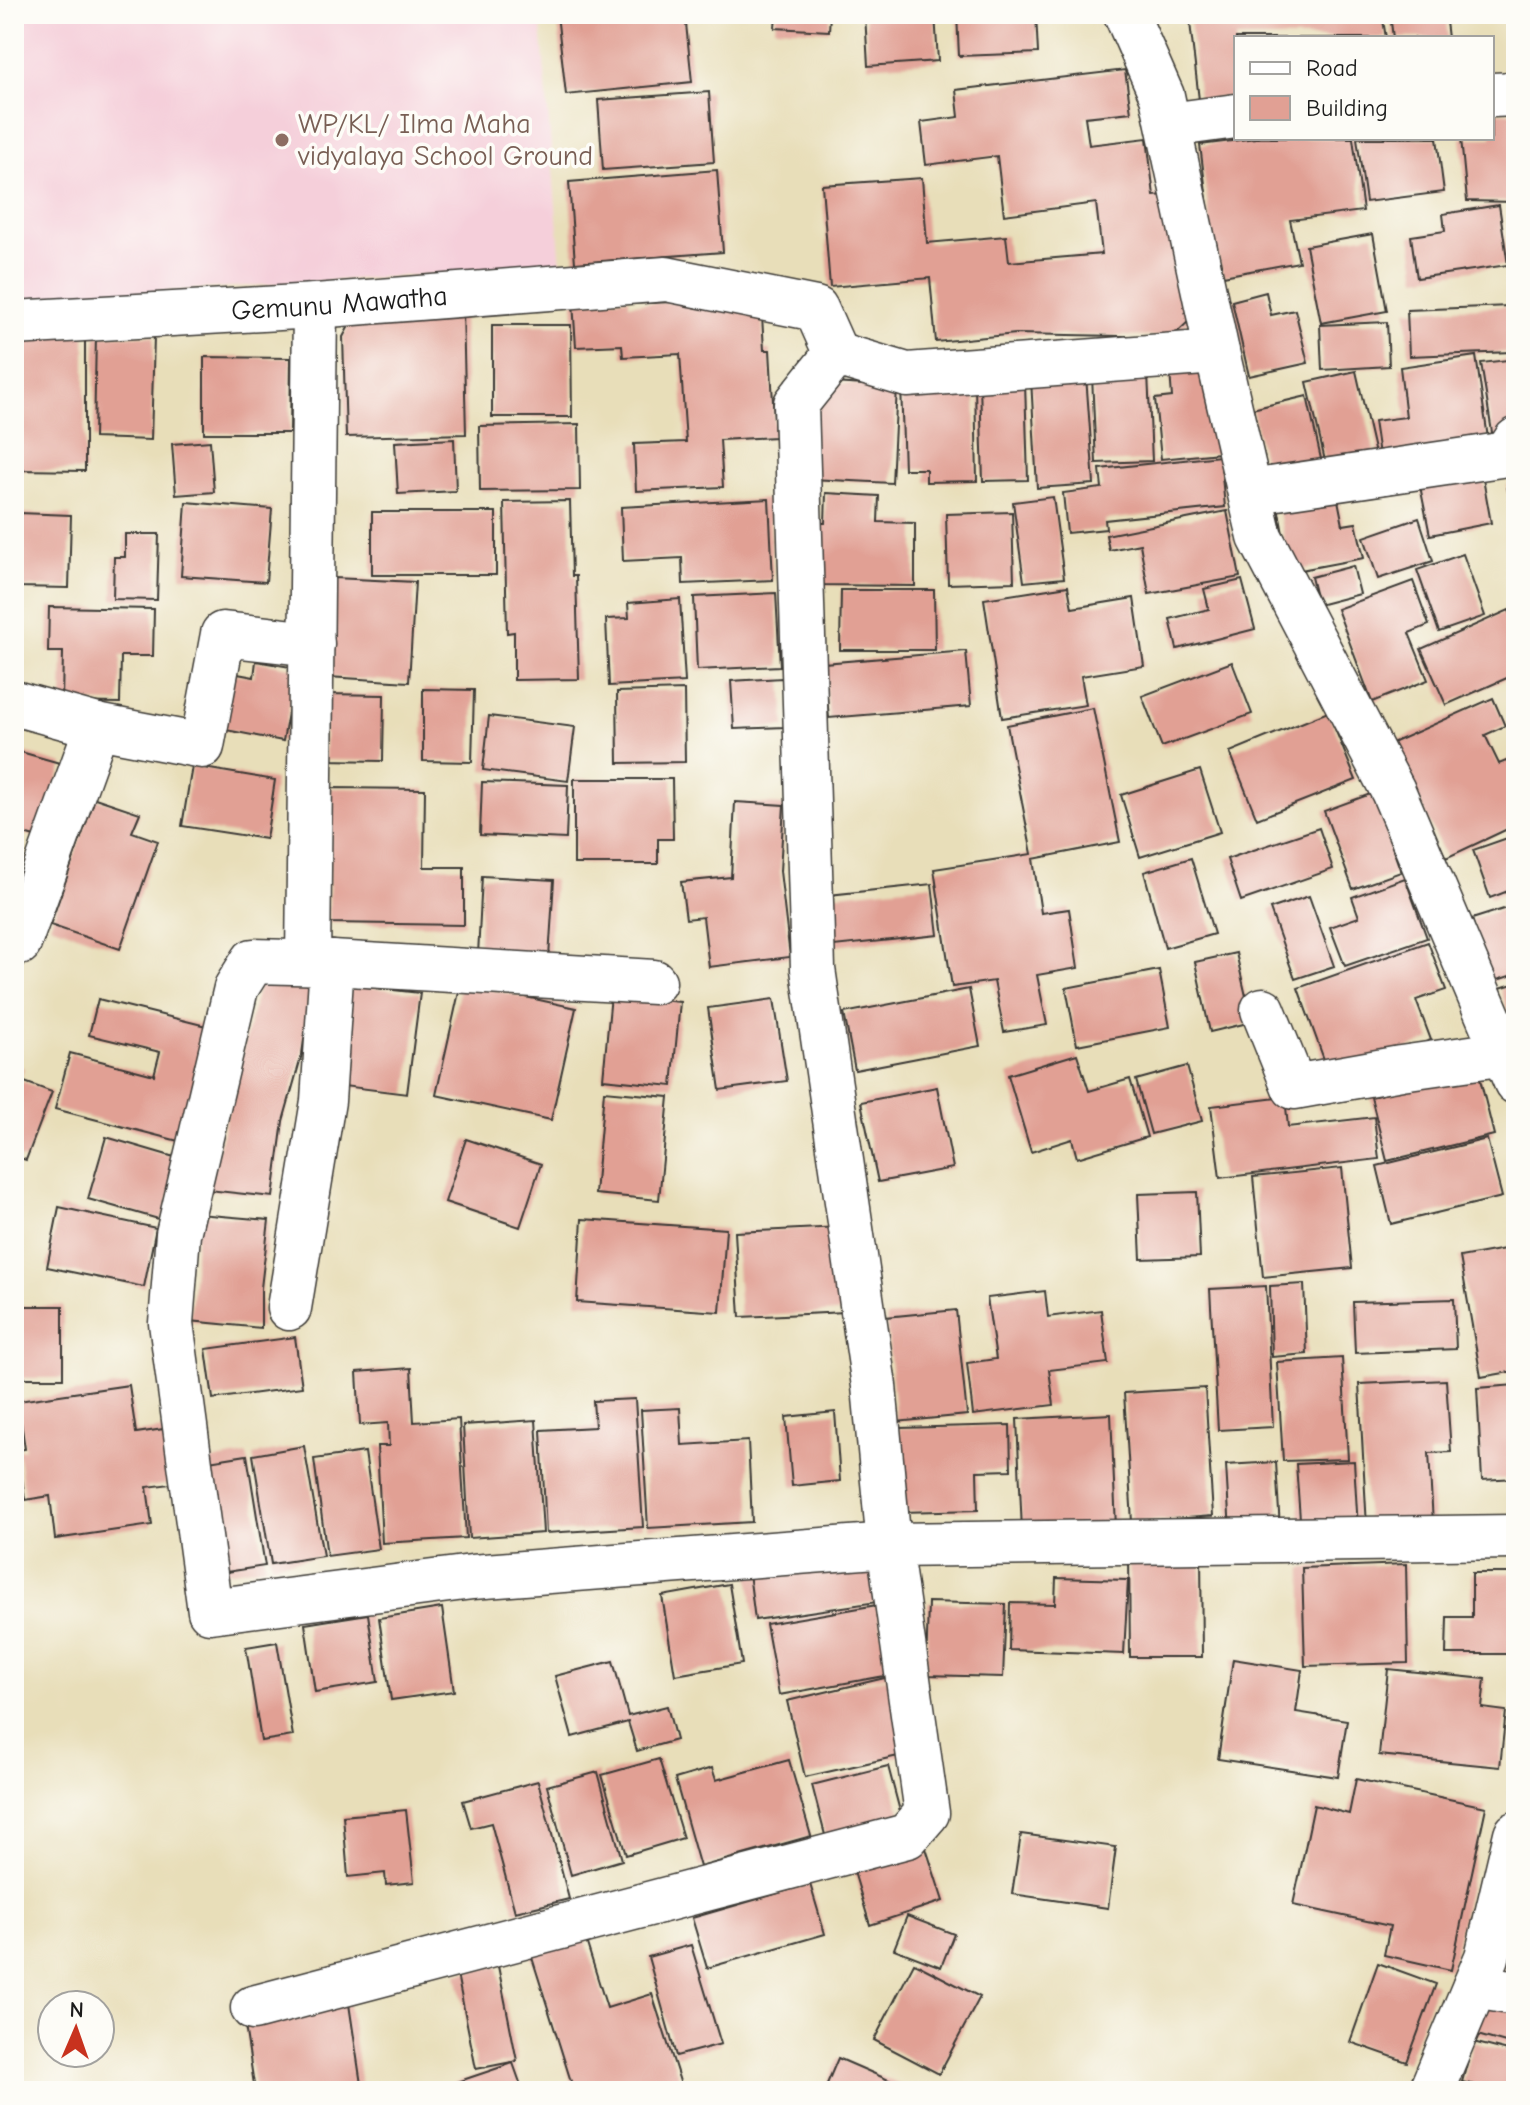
<svg xmlns="http://www.w3.org/2000/svg" width="1530" height="2105" font-family="'Comic Neue',sans-serif">
<style>
.built{fill:#f5cfda}
.building{fill:#e1a094}
.lines{fill:none;stroke-linecap:round;stroke-linejoin:round}
.minor-casing{stroke:#3b3934;stroke-width:47}
.minor{stroke:#fff;stroke-width:44}
.education-dot{fill:#8d6e63;stroke:#fdfcf7;stroke-width:3}
.labels{text-anchor:middle;dominant-baseline:central;stroke-width:7;stroke-linejoin:round;paint-order:stroke}
.education-label{font-size:28px;fill:#785e54;stroke:#fdfcf7;text-anchor:start}
.street-label{font-size:28px;fill:#1c1c1c;stroke:#fdfcf7}
</style>
<rect width="100%" height="100%" fill="#fdfcf7"/>
<filter id="ink" filterUnits="userSpaceOnUse"><feTurbulence type="fractalNoise" baseFrequency=".0125" numOctaves="2"/><feDisplacementMap in="SourceGraphic" scale="16" xChannelSelector="R" yChannelSelector="G"/><feConvolveMatrix kernelMatrix="1 2 1 2 8 2 1 2 1" color-interpolation-filters="sRGB"/></filter>
<filter id="wash" filterUnits="userSpaceOnUse"><feTurbulence type="fractalNoise" baseFrequency=".006" numOctaves="4" result="noise"/><feDisplacementMap in="SourceGraphic" scale="32" xChannelSelector="R" yChannelSelector="G"/><feGaussianBlur stdDeviation="1.8" result="paint"/><feColorMatrix in="noise" values="0 0 0 0 0 0 0 0 0 0 0 0 0 0 0 0 0 1.4 0 .05"/><feComposite in="paint" operator="in"/></filter>
<g filter="url(#wash)">
<rect width="100%" height="100%" fill="#e8deb9"/>
<path class="built" d="M14 14H540L561 266 14 301Z"/>
<g id="blocks">
<path class="building" d="M557 14H685L692 82 566 95Z
M776 14H830L829 31 775 28Z
M865 14H935L938 61 868 66Z
M957 14H1036L1038 53 959 56Z
M1189 14H1382L1386 38H1236V96L1199 100Z
M1390 14H1445L1448 38H1393Z
M1487 14H1516V22L1486 20Z
M1125 70 1131 112 1085 117 1089 145 1147 138 1154 196 1165 195 1189 321 1172 337 1016 334 936 342 930 278 830 287 822 185 922 178 927 243 1006 236 1009 262 1102 254 1096 203 1004 215 997 156 926 165 921 122 959 117 956 90Z
M709 92 714 162 603 170 598 100Z
M1492 112 1516 113V202L1467 201 1461 138H1492Z
M1256 138H1353L1363 211 1290 220 1299 262 1223 276 1211 231 1200 145Z
M1357 138H1437L1444 192 1366 202Z
M717 170 723 252 575 263 569 182Z
M1499 205 1508 265 1417 278 1411 236 1445 231 1443 214Z
M1373 234 1387 311 1321 323 1306 246Z
M1266 292 1271 315 1295 310 1308 363 1249 376 1232 301Z
M629 298V304L761 298 764 350H770L775 437 720 440 723 487 636 491 634 444 686 442 680 354 623 357 622 345 576 347 573 302Z
M1510 306 1512 352 1409 356 1407 310Z
M463 310 466 434 346 437 343 337 349 326 358 316Z
M1387 322 1389 366 1322 370 1320 325Z
M492 325H571L572 417H492Z
M22 335H85V471L20 470 21 481H14V345H21Z
M96 335 154 336 151 440 94 438Z
M1476 356 1489 445 1380 462 1374 421 1406 417 1400 367Z
M204 357 291 358 290 433H204Z
M1516 359V431L1494 445 1481 363Z
M1210 367 1219 453 1161 459 1155 399 1172 397 1170 371Z
M1356 371 1377 463 1328 474 1307 382Z
M1148 373 1152 461 1096 463 1092 376Z
M1086 376 1094 484 1037 488 1031 379Z
M816 382 897 387 892 483 811 479Z
M975 383 977 481 926 482V469H904L901 385Z
M1025 383 1028 480 983 481 980 384Z
M1307 396 1323 468 1268 481 1252 409Z
M579 424 580 490 480 491 479 426Z
M454 439 456 491 398 494 395 442Z
M210 441 214 492 176 495 172 444Z
M1220 456 1225 507 1105 520 1106 529 1067 533 1063 493 1102 488 1100 469Z
M1482 473 1491 523 1430 535 1420 486Z
M1507 485H1516V515H1511Z
M1336 490 1343 525 1356 523 1364 558 1290 572 1277 501Z
M826 493 879 496 878 522 915 523V586L818 585V523H825Z
M1053 497 1064 578 1024 582 1013 502Z
M769 499 773 580 683 584 682 558 623 561 621 507Z
M570 501 572 576H576L579 679 514 680V632L507 633 504 502Z
M186 502 272 509 266 582 181 576Z
M1227 511 1240 577 1149 594 1140 544 1109 550 1106 535Z
M372 512H496V575H372Z
M1012 512 1014 582 948 584 946 514Z
M19 513 71 515 69 588 17 587Z
M1419 518 1433 561 1378 579 1364 537Z
M125 534H159L157 600 113 599 114 557H125Z
M1463 554 1485 616 1439 632 1417 570Z
M1353 566 1360 594 1318 605 1311 577Z
M334 578 415 582 409 682 328 677Z
M1242 580 1255 629 1177 649 1170 619 1209 609 1204 589Z
M1413 581 1429 625 1409 633 1428 680 1372 702 1337 609Z
M1068 586 1072 608 1134 598 1144 666 1081 676 1086 705 1002 718 984 599Z
M841 590H934L935 650H840Z
M776 593 780 666 697 670 694 597Z
M680 599 685 682 609 686 606 619 629 618 628 603Z
M49 607 154 609 153 656H121L120 703 62 702 63 652H48Z
M1509 610 1516 625V674L1446 705 1421 649Z
M966 651 971 706 829 718 824 663Z
M256 661 296 668 283 741 221 729 232 673 254 677Z
M1232 662 1252 714 1162 747 1142 696Z
M782 678 785 727 734 729 731 681Z
M423 689 474 690 472 762 423 761Z
M684 690 685 762 618 763 617 692Z
M325 694 384 695 383 761 325 760Z
M1493 698 1505 726 1485 735 1499 764 1516 757V825L1446 858 1392 743Z
M1093 708 1120 842 1033 859 1041 913 1069 909 1078 968 1037 975 1047 1025 1004 1032 994 981 952 987 934 869 1032 854 1007 725Z
M1328 712 1356 780 1257 819 1230 752Z
M489 716 575 727 568 781 483 770Z
M14 750 63 764 41 839 14 831Z
M192 766 275 780 266 839 182 826Z
M1200 770 1220 832 1140 857 1121 795Z
M574 779H672L673 839H658V864H574Z
M482 782 568 785 566 839 480 835Z
M330 788 425 789 424 867H464V925L329 923Z
M1373 793 1401 872 1353 889 1324 811Z
M95 798 140 813 132 832 158 841 120 949 50 925Z
M735 802 784 805 780 871 790 957 709 967 703 917 686 919 681 882 731 877Z
M1319 828 1333 869 1241 901 1227 859Z
M1516 835V888L1490 898 1473 850Z
M1191 858 1214 934 1165 948 1144 872Z
M482 876 554 880 549 958 478 955Z
M1405 878 1427 938 1345 966 1330 927 1359 917 1352 897Z
M932 884 938 935 834 946 829 895Z
M1309 896 1334 966 1295 979 1270 909Z
M1516 905V974L1491 982 1472 919Z
M1428 942 1446 990 1416 1000 1431 1040 1330 1076 1298 988Z
M1236 953 1252 1022 1210 1032 1195 962Z
M1159 970 1170 1027 1077 1045 1066 988Z
M262 973 312 984 302 1054 283 1121 273 1197 208 1190Z
M461 983 576 1008 551 1120 436 1095Z
M1516 983V1036L1500 988Z
M348 985 420 993 407 1094 335 1085Z
M969 989 980 1046 855 1070 844 1013Z
M611 995 680 1002 672 1086 603 1079Z
M98 999 214 1028 186 1143 55 1109 70 1053 154 1075 160 1052 89 1035Z
M774 999 787 1081 720 1090 708 1008Z
M1077 1054 1089 1091 1130 1079 1147 1137 1077 1158 1072 1139 1031 1152 1008 1075Z
M14 1064 24 1068 19 1080 52 1092 26 1160 14 1156Z
M1187 1066 1202 1121 1151 1134 1136 1080Z
M1478 1071 1494 1135 1387 1161 1371 1097Z
M937 1087 953 1168 878 1182 861 1102Z
M604 1091 669 1097 659 1200 595 1194Z
M1285 1097 1288 1127 1374 1117 1379 1159 1220 1178 1211 1106Z
M106 1137 181 1159 162 1220 88 1199Z
M466 1139 541 1164 520 1227 445 1202Z
M1487 1139 1502 1197 1391 1224 1377 1166Z
M1342 1168 1352 1268 1263 1277 1253 1177Z
M1197 1192 1200 1257 1141 1259 1138 1194Z
M59 1207 156 1228 144 1287 47 1267Z
M198 1214 269 1220 261 1288V1328L190 1321Z
M582 1219 726 1229 720 1312 577 1302Z
M841 1227 845 1312 740 1317 735 1232Z
M1516 1247V1371L1481 1377 1460 1257Z
M1304 1284 1307 1354 1272 1357 1270 1286Z
M1266 1286 1273 1427 1218 1430 1210 1289Z
M1045 1291 1048 1317 1101 1310 1108 1363 1049 1370 1054 1405 973 1415 967 1363 996 1359 987 1298Z
M1454 1299 1456 1349 1355 1353 1353 1302Z
M14 1306H63V1378H14Z
M956 1310 967 1415 896 1422 886 1317Z
M295 1337 302 1387 213 1399 206 1349Z
M1342 1358 1348 1459 1283 1461 1277 1362Z
M411 1368 414 1422 459 1419 466 1538 382 1543 377 1446H389L388 1423 360 1425 357 1372Z
M1446 1380 1451 1452 1429 1453 1433 1523 1367 1527 1359 1384Z
M129 1385 136 1433 164 1429 171 1484 147 1487 152 1525 55 1539 50 1496 25 1500 18 1450 25 1449 18 1401Z
M1516 1385V1478L1482 1480 1477 1388Z
M1205 1388 1213 1516 1132 1522 1124 1393Z
M635 1399 643 1527 546 1533 541 1430 595 1427 593 1401Z
M680 1408 682 1445 748 1441 752 1522 648 1528 641 1410Z
M835 1412 840 1481 792 1486 786 1417Z
M1111 1414 1116 1528 1022 1531 1017 1419Z
M536 1420 543 1533 469 1538 463 1425Z
M1010 1425 1011 1470 977 1471 978 1510 901 1512 899 1428Z
M304 1446 323 1556 271 1564 253 1455Z
M365 1452 379 1549 327 1556 314 1459Z
M247 1455 265 1566 220 1573 202 1462Z
M1354 1461 1358 1529 1301 1533 1296 1464Z
M1276 1462 1280 1529 1230 1532 1226 1465Z
M869 1548 877 1602 755 1620 748 1565Z
M1129 1553H1201L1202 1657H1130Z
M1406 1564 1408 1663 1305 1666 1302 1568Z
M1472 1573H1516V1654H1446L1447 1617H1472Z
M1056 1578 1128 1580 1124 1654 1009 1650 1010 1603 1055 1604Z
M729 1584 742 1664 675 1675 662 1596Z
M928 1602 1006 1604 1003 1677 926 1675Z
M877 1605 890 1675 779 1695 766 1624Z
M442 1608 454 1691 391 1700 379 1618Z
M368 1614 378 1682 315 1692 305 1624Z
M277 1642 293 1736 261 1741 246 1647Z
M1233 1659 1302 1670 1296 1712 1347 1720 1338 1777 1218 1759Z
M613 1661 628 1716 667 1706 676 1740 637 1751 628 1722 572 1737 555 1676Z
M1388 1669 1485 1679 1482 1708 1506 1711 1500 1767 1379 1755Z
M889 1677 907 1754 805 1777 787 1701Z
M659 1759 683 1838 626 1855 602 1775Z
M789 1760 811 1836 700 1867 675 1779 712 1768 716 1780Z
M888 1766 901 1815 825 1835 812 1785Z
M598 1772 622 1860 571 1875 547 1786Z
M1356 1779 1486 1807 1451 1970 1384 1955 1390 1926 1293 1905 1314 1805 1349 1814Z
M538 1781 569 1899 515 1912 491 1823 471 1828 463 1801Z
M406 1810 414 1882 386 1885 385 1873 348 1877 343 1816Z
M1021 1834 1116 1847 1108 1908 1012 1894Z
M924 1842 943 1901 870 1925 852 1865Z
M810 1884 825 1934 707 1968 692 1918Z
M1509 1910H1516V1979L1504 1978Z
M907 1916 954 1934 941 1967 894 1949Z
M583 1931 607 2008 652 1994 683 2091H574L529 1948Z
M691 1945 721 2044 676 2056 648 1957Z
M914 1963 980 1997 939 2074 874 2040Z
M1378 1963 1436 1984 1407 2062 1350 2042Z
M498 1966 517 2061 476 2069 457 1974Z
M1485 1999 1516 2008V2046L1474 2034Z
M349 2004 362 2091H255L244 2019Z
M1473 2042 1516 2053V2091H1499L1462 2082Z
M838 2058 914 2091H824Z
M513 2063 523 2091H446L445 2086Z"/>
</g>
</g>
<g filter="url(#ink)">
<use href="#blocks" fill-opacity="0" stroke="#3b3934" stroke-width="2"/>
<g class="lines">
<g class="minor-casing">
<g id="minor">
<path d="M1126 14 1162 96 1217 352 1260 537 1393 791 1516 1082"/>
<path d="M1492 95 1516 94"/>
<path d="M1169 125 1236 116"/>
<path id="s1" d="M14 323 315 306 666 279 816 309 836 354"/>
<path d="M1250 492 1507 454 1516 440"/>
<path d="M14 703 97 726 202 746 223 634 312 644"/>
<path d="M19 943 97 726"/>
<path d="M308 962 315 306"/>
<path d="M654 982 332 963 253 961 236 988 178 1234 171 1323 210 1611 472 1577 889 1545 1516 1537"/>
<path d="M1263 1010 1294 1087 1401 1068 1506 1053"/>
<path d="M289 1308 323 1101 332 963"/>
<path d="M1475 1986 1516 1993"/>
<path d="M253 2008 907 1836 927 1813 889 1545 874 1386 813 969 796 404 836 354 907 375 1217 352"/>
<path d="M1431 2091 1487 1957 1516 1834"/>
</g>
</g>
<use href="#minor" class="minor"/>
</g>
</g>
<circle class="education-dot" cx="282" cy="140" r="8"/>
<g class="labels">
<g class="education-label">
<text x="298" y="124">WP/KL/ Ilma Maha<tspan x="298" dy="32">vidyalaya School Ground</tspan></text>
</g>
<g class="street-label">
<text stroke="none"><textPath href="#s1" startOffset="326">Gemunu Mawatha</textPath></text>
</g>
</g>
<rect width="1530" height="2105" fill="none" stroke="#fdfcf7" stroke-width="48"/>
<rect x="1234" y="36" width="260" height="104" fill="#fdfcf7" stroke="#a3a29f" stroke-width="2"/>
<rect x="1250" y="62" width="40" height="12" fill="#ffffff" stroke="#a3a29f" stroke-width="2"/>
<text x="1306" y="76" font-size="24" fill="#1c1c1c">Road</text>
<rect x="1250" y="96" width="40" height="24" fill="#e1a094" stroke="#a3a29f" stroke-width="2"/>
<text x="1306" y="116" font-size="24" fill="#1c1c1c">Building</text>
<g transform="translate(76 2029) rotate(2)"><circle r="38" fill="#fdfcf7" stroke="#a3a29f" stroke-width="2"/>
<path d="M0-6L14 30L0 20L-14 30Z" fill="#c8321e"/>
<text y="-12" font-size="22" font-weight="bold" text-anchor="middle" fill="#1c1c1c">N</text>
</g>
</svg>
